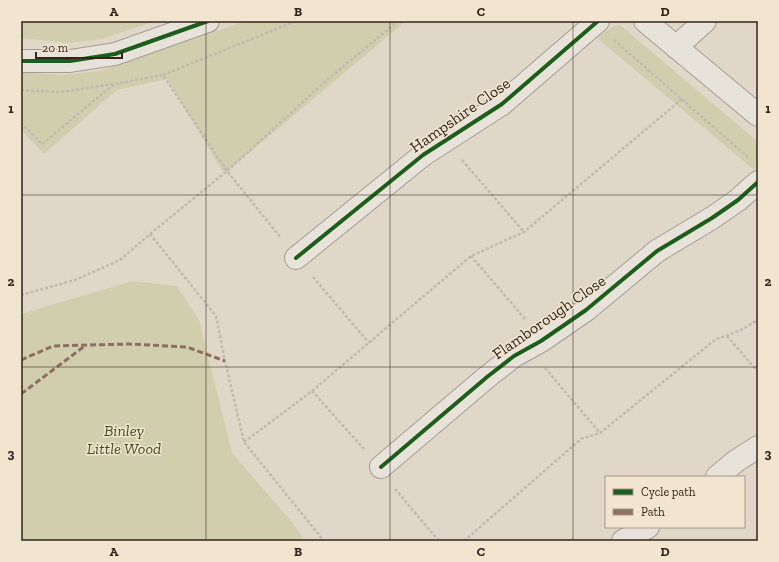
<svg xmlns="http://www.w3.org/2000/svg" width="779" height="562" font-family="'Zilla Slab',serif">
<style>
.green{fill:#d1cead}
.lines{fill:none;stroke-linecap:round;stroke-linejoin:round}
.minor-casing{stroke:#a59d93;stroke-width:24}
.tertiary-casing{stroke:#a59d93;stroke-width:24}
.path{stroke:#c1bab2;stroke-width:2.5;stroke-dasharray:3 2;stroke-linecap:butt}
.minor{stroke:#e8e3da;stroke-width:22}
.tertiary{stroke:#e8e3da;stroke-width:22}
.quiet{stroke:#8d6e63;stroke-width:3;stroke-dasharray:6 3;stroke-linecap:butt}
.cycleway-casing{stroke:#f1e5cf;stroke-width:6}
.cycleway{stroke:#1b5e20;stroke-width:4}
.grid{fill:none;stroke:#32251d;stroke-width:1;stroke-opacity:0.55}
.labels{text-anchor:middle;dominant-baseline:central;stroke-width:3;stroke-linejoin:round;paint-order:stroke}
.street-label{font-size:16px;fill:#32251d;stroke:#f1e5cf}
.park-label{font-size:16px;font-style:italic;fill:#454c25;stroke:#f1e5cf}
.neatline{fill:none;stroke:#32251d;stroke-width:1.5}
.grid-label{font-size:13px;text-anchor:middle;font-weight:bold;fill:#32251d}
</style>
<rect width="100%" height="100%" fill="#e0d7c9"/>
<path class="green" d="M21 21H156L102 39 69 43 21 38Z
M246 21H406L224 174 167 79 117 90 44 154 21 130V72L61 75 99 71Z
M620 25 757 141 758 165 754 170 597 38 613 26Z
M132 281 177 286 199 320 232 453 292 522 305 541H21V314Z"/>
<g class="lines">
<g class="minor-casing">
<path id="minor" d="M676 47 705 21
M296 258 423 155 502 104 598 21
M381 467 487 377 514 356 541 341 586 310 657 251 712 218 738 200 758 182
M717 477 736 461 758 447
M623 541 648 527"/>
</g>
<g class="tertiary-casing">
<path id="tertiary" d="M645 21 758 115
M21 61H70L115 54 208 21"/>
</g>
<path class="path" d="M614 40 749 158
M163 75 296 21
M21 90 60 92 114 84
M21 123 42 144 114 84 163 75 227 171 281 238
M462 160 524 232
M150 234 216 316 225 361 244 442 324 541
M471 256 526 320
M313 277 369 343
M21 295 75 280 120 260 150 234 227 171 327 80 398 21
M727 336 758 372
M545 368 600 433
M312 391 364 449
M244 442 312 391 471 256 524 232 682 99
M395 489 439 541
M464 541 581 439 600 433 716 339C730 335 746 329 758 319"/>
<use href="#minor" class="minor"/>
<use href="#tertiary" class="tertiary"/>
<path class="quiet" d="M21 360 53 346 129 344 187 347 225 361
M21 394 86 345"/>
<g class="cycleway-casing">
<path id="cycleway" d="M21 61H70L115 54 208 21
M296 258 423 155 502 104 598 21
M381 467 487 377 514 356 541 341 586 310 657 251 712 218 738 200 758 182"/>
</g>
<use href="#cycleway" class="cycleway"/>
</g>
<path class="grid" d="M206 21V541M390 21V541M573 21V541M21 195H758M21 367H758"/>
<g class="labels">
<g class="street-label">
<text transform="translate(460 115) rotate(-35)">Hampshire Close</text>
<text transform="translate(549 317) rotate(-35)">Flamborough Close</text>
</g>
<g class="park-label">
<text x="124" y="430">Binley<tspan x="124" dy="18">Little Wood</tspan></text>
</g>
</g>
<rect width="779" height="562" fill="none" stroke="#f1e5cf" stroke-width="44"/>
<rect x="605" y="476" width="140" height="52" fill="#f1e5cf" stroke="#a59888"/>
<rect x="613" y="489" width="20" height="6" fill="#1b5e20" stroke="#a59888"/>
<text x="641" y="496" font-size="12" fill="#32251d">Cycle path</text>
<rect x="613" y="509" width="20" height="6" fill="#8d6e63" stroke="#a59888"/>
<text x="641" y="516" font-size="12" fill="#32251d">Path</text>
<path d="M36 52v6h86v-6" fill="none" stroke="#32251d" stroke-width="2"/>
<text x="42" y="52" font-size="12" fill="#32251d" stroke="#f1e5cf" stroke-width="3" paint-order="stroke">20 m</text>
<rect x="22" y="22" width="735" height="518" class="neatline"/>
<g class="grid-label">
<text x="114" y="16">A</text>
<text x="298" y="16">B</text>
<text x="481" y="16">C</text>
<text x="665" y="16">D</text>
<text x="11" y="113">1</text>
<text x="768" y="113">1</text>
<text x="11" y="286">2</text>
<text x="768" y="286">2</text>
<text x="11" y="458">3</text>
<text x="768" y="458">3</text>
<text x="114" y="556">A</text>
<text x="298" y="556">B</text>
<text x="481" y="556">C</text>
<text x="665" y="556">D</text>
</g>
</svg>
